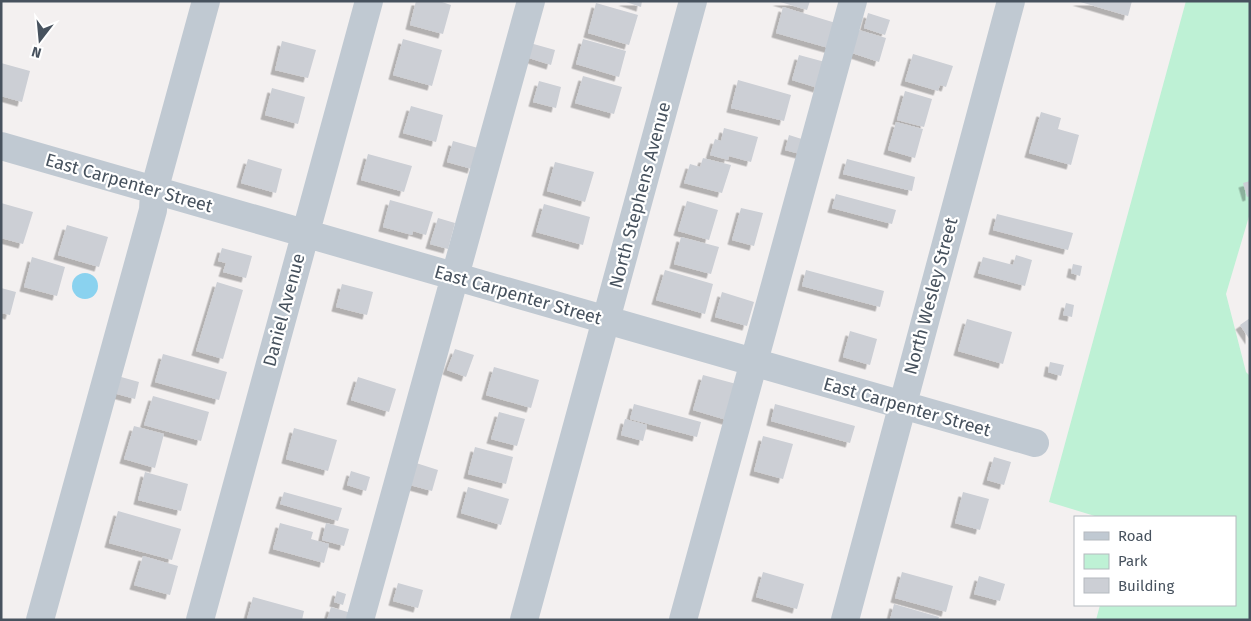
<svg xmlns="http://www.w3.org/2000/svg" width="1251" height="621" font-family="'Fira Sans',sans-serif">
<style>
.green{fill:#bef1d5}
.water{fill:#8ad2ef}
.building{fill:#cccfd5;filter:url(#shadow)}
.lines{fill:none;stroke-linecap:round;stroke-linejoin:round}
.minor{stroke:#c0c9d2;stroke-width:28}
.labels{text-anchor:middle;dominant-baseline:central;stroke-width:4.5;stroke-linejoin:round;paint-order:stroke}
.street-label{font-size:18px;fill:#47525e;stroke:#fff}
</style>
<defs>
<filter id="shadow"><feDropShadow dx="-4.5" dy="4.5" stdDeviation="0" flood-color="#0004"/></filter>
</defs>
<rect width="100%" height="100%" fill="#f3f0f0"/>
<path class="green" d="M1186 1H1250V213L1226 294 1246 372 1250 376V620H1096L1100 605H1235V517H1098L1049 502Z"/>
<path class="water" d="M72 286a13 13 0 1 1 26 0a13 13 0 1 1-26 0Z"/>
<path class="building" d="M416 1H439L451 5 443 34 410 25Z
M623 1H642L641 7Z
M777 1H810L807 10Z
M1077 1H1132L1128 16Z
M596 3 638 15 629 45 588 33Z
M783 7 839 24 832 49 776 33Z
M868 13 890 20 885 35 864 28Z
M859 30 886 38 879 62 852 53Z
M403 39 442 50 432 86 393 75Z
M583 39 626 51 619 77 576 64Z
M282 41 316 50 308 78 275 70Z
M530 43 555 50 551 65 526 57Z
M913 54 953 66 946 87 940 85 938 91 905 81Z
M799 55 825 62 818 88 792 80Z
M1 63 30 71 22 102 1 96Z
M583 76 622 87 614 114 575 103Z
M738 80 791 95 784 121 731 108Z
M539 81 561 87 556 108 533 102Z
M272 88 305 97 298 124 265 115Z
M905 91 932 99 924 127 897 120Z
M411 106 443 115 436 142 403 133Z
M1041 112 1061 118 1058 129 1079 135 1071 165 1029 153Z
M896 122 923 129 915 158 888 150Z
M724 128 758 137 751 162 729 156 728 160 710 155 715 139 721 141Z
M789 135 808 141 804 155 785 150Z
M453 141 478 148 472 169 447 162Z
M368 154 412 166 404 192 361 180Z
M703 158 731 165 722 193 684 183 690 164 700 167Z
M248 159 282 169 276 193 241 183Z
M847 159 915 177 912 191 843 174Z
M555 162 594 172 585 202 547 191Z
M1250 181V196L1247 197 1243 183Z
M836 194 896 210 892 224 832 208Z
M390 200 433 212 426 235 413 231 412 235 383 227Z
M687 201 718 210 709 240 678 231Z
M1 203 33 212 23 244 1 238Z
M544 204 590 217 583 245 536 232Z
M741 208 763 213 754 246 732 240Z
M997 214 1073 233 1068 250 993 230Z
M438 218 455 223 448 249 430 244Z
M67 225 108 237 99 267 58 255Z
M681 237 719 247 711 274 674 264Z
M222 248 252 256 246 278 223 272 226 263 218 261Z
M1016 255 1032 260 1025 286 978 273 983 257 1013 265Z
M32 257 65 267 57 296 24 287Z
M1073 264 1082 266 1080 276 1071 273Z
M665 270 713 284 705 314 656 300Z
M806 270 884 291 880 307 802 286Z
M217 282 243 290 223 359 196 351Z
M342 284 373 292 367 315 336 307Z
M1 288 16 292 10 315 1 313Z
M722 292 754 302 747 326 715 317Z
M1066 303 1074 305 1072 317 1063 315Z
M1250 318V340L1240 325Z
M967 319 1012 332 1003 364 958 351Z
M850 331 877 339 870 365 843 357Z
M455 349 474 355 466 377 447 370Z
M163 354 227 372 219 400 155 382Z
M1050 362 1064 365 1061 376 1048 372Z
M494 367 539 380 531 408 486 395Z
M114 375 139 382 135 399 110 392Z
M703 375 740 385 730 421 693 410Z
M358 377 396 389 389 412 351 400Z
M153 396 209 412 201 441 144 425Z
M634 404 701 422 697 437 630 419Z
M775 404 855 426 850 443 771 421Z
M499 412 525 419 517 446 491 439Z
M625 419 647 425 643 441 621 435Z
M134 426 164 434 155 468 124 459Z
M294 428 337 440 328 471 286 459Z
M763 436 793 444 783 479 754 471Z
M475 447 513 457 506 484 468 474Z
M994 457 1011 462 1004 485 987 480Z
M416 463 438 470 432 491 410 485Z
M351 471 370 477 366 491 347 485Z
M145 472 188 484 181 511 138 500Z
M468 487 509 499 501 525 461 513Z
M284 492 342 508 338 521 280 504Z
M963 492 989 499 980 530 955 523Z
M118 511 181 529 172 560 109 543Z
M280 523 313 532 311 539 329 544 324 563 273 549Z
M326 523 349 529 344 546 322 540Z
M143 556 178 566 170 595 134 585Z
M763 572 804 584 797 609 756 597Z
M902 572 953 586 946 612 895 598Z
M979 576 1005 584 1000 601 974 594Z
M398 583 423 590 418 608 393 601Z
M337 591 346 594 343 605 334 602Z
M253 597 304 611 302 620 247 619Z
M894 604 939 617 938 620H890Z
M331 607 351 613 349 620H327Z"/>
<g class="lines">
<path class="minor" d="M1 146 1035 443
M40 620 153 210 154 191 206 1
M200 620 369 1
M360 620 531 1
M524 620 693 1
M683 620 853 1
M845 620 1011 1"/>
</g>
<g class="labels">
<g class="street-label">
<text transform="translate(129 183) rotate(16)">East Carpenter Street</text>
<text transform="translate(640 195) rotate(-75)">North Stephens Avenue</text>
<text transform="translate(518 295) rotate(16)">East Carpenter Street</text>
<text transform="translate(931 296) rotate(-75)">North Wesley Street</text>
<text transform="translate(284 310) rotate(-75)">Daniel Avenue</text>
<text transform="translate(907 407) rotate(16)">East Carpenter Street</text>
</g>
</g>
<rect width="1251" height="621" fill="none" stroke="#47525e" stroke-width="5"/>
<rect x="1074" y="516" width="162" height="90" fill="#ffffff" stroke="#b5babf"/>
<rect x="1084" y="532" width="25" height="8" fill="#c0c9d2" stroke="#b5babf"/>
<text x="1118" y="541" font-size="15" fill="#47525e">Road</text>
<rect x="1084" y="554" width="25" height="15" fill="#bef1d5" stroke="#b5babf"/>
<text x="1118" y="566" font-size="15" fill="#47525e">Park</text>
<rect x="1084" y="578" width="25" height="15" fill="#cccfd5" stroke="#b5babf"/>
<text x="1118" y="591" font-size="15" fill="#47525e">Building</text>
<g transform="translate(40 40) rotate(196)" stroke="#ffffff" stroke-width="4" paint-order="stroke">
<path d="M0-4L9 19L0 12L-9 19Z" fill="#47525e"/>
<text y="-8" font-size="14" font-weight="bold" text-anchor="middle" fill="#47525e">N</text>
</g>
</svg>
